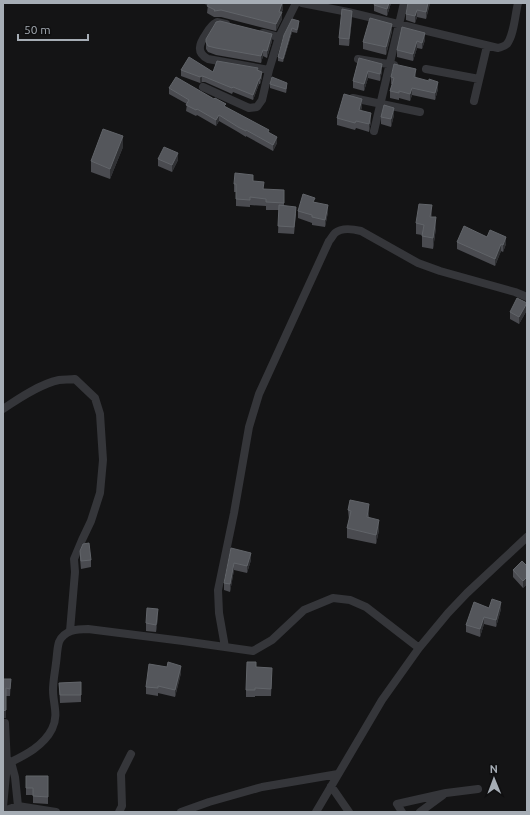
<svg xmlns="http://www.w3.org/2000/svg" width="530" height="815" font-family="Ubuntu,sans-serif">
<style>
.lines{fill:none;stroke-linecap:round;stroke-linejoin:round}
.street{stroke:#35363a;stroke-width:8}
.wall{fill:#4a4b50}
.shaded-wall{fill:#303134}
.building{fill:#54565b;stroke:#616469}
</style>
<rect width="100%" height="100%" fill="#141415"/>
<g class="lines">
<path class="street" d="M302 3 348 12 498 48C501 47 504 47 507 44 514 35 515 15 518 3
M226 24 217 22C211 25 209 29 206 34 199 44 196 53 208 59L269 70
M263 33 279 37
M358 59 394 65
M426 69 479 79
M203 87 249 108 257 107 262 100 269 70 279 37 296 3
M353 98 420 112
M474 101 487 46
M374 131 404 3
M3 409C19 398 40 384 59 380 64 379 70 380 75 379L95 398 100 414 103 460 100 493 91 521 82 540 74 559 75 572 70 631
M225 647 219 613 218 590 234 513 249 427 259 394 329 241C331 239 333 235 335 233 342 227 353 229 361 231L418 263 440 271 515 292 527 297
M11 762 15 777 18 806 20 812
M7 764C23 756 43 747 52 729 59 715 53 704 53 690 53 681 55 672 56 663 57 657 57 648 59 642 64 630 77 629 88 629L183 641 253 651 272 640 304 610 333 598 350 600 366 607 419 648
M331 786 349 812
M3 807 7 764 5 723
M3 811 18 806 56 812
M119 812 122 806 121 774 131 754
M181 812 209 802 262 787 338 774
M316 812 382 700 419 648 448 613 467 593 527 537
M402 812 397 804 446 793 478 789
M420 812 443 795"/>
</g>
<path class="wall" d="M201 3H283V9L282 12V19L276 31 221 17H214L207 13 208 5Z
M391 3 387 16 374 11V5Z
M408 3H431H430L426 19 417 17 415 23 406 20V14Z
M292 19 299 25 297 33 292 32 283 62 278 61V57Z
M352 19 349 46 339 45V38Z
M402 27 425 40 422 49 417 48 413 61 397 57V50Z
M392 31 386 55 363 49V42Z
M272 41 267 58 263 56 261 63 216 55 208 52 206 49V42Z
M359 58 382 71 380 81 368 78 364 91 353 88V81Z
M181 70 213 72 258 70 262 77 260 84H259L253 100 233 92 232 94 205 82H202L200 83 181 76Z
M416 76V78L438 89 435 100 412 95 410 101 399 98V100L390 98V91L392 84H391V77Z
M270 84 287 87 286 93 270 88Z
M169 88 226 107 269 133 277 143 273 151 246 136V137L238 132 219 121 216 126 197 115 196 116 186 111 187 104 169 94Z
M362 106 361 111 371 121 369 132 356 128 355 130 337 125V118Z
M394 115 391 127 381 124V117Z
M123 147 110 179 91 172V161Z
M158 159 178 160 172 172 158 166Z
M253 181 264 189 284 197V206L296 214 294 234 278 233 279 210H266V206L250 205V207L236 206V192H234V184Z
M315 202 328 212 325 227 312 225V223L298 218V211Z
M432 217 436 228 433 249 422 247V235L416 234V223Z
M487 237 506 244 503 252 501 251 495 266 457 249V242Z
M527 310 519 324 510 319V312Z
M348 510 369 513V518L379 530 376 544 347 538V528L349 520Z
M231 548 251 560 247 573 234 570 230 592 224 590V583Z
M80 551 91 560V567L81 569 80 559Z
M527 566V584L523 588 513 577V570Z
M489 608 501 609 496 627 484 624 480 637 466 632V625Z
M158 617 156 632 146 631V623Z
M256 667 272 675 271 696H255V697H246V690Z
M181 673 175 697 158 693V696L146 694V687Z
M3 679H11L10 696H6V718H3Z
M81 682V702L60 703 59 683Z
M26 776H48V804L33 803V795H26Z"/>
<path class="shaded-wall" d="M283 3V9L281 14 282 12V19L276 31V24L279 12Z
M389 3H391L387 16V9Z
M428 3H430L426 19V12Z
M417 10V17L415 23V16Z
M352 11V19L349 46V39Z
M299 21V25L297 33V30Z
M392 24V31L386 55V47Z
M292 28V32L283 62V59Z
M425 33V40L422 49V43Z
M272 34V41L267 58V51Z
M417 41V48L413 61V54Z
M263 50V56L261 63V56Z
M382 64V71L380 81V74Z
M416 69V76L414 84V77Z
M368 71V78L364 91V84Z
M262 72V77L260 84V79Z
M202 76V82L200 83V77Z
M259 79V84L253 100V95Z
M438 82V89L435 100V93Z
M287 83V87L286 93V89Z
M412 88V95L410 101V94Z
M362 99V106L359 118V110Z
M394 108V115L391 127V119Z
M371 113V121L369 132V124Z
M219 115V121L216 126V120Z
M123 136V147L110 179V169Z
M277 137V143L273 151V145Z
M178 153V160L172 172V165Z
M328 205V212L325 227V220Z
M432 205V216L430 227V217Z
M436 217V228L433 249V238Z
M506 237V244L503 252V245Z
M501 244V251L495 266V259Z
M527 303V310L519 324V317Z
M369 504V513L367 527V517Z
M379 520V530L376 544V535Z
M251 553V560L247 573V566Z
M234 563V570L230 592V584Z
M527 577V584L523 588V581Z
M501 602V609L496 627V620Z
M158 609V617L156 632V625Z
M484 617V624L480 637V629Z
M181 666V673L175 697V690Z
M6 710V718H3V711Z"/>
<path class="building" d="M209 3H282L279 12H282L276 24 221 10 214 11 215 10 207 6Z
M375 3H389L387 9 374 5Z
M408 3H428L426 12 417 10 415 16 406 14Z
M342 9 352 11 349 39 339 38Z
M370 18 392 24 386 47 363 42Z
M292 19 299 21 297 30 292 28 283 59 278 57 284 35Z
M220 21 272 34 267 51 263 50 261 56 216 48 208 46 206 42V39L215 24 216 22Z
M402 27 425 33 422 43 417 41 413 54 397 50Z
M189 57 213 72 217 61 258 68 257 70 262 72 260 79H259L253 95 233 87 232 88 205 77 202 76 200 77 181 70Z
M359 58 382 64 380 74 368 71 364 84 353 81Z
M394 64 416 69 414 77 429 81V79L438 82 435 93 412 88 410 94 399 91V93L390 91 394 78 391 77Z
M176 77 214 99 215 98 226 104 224 106 269 130 268 132 277 137 273 145 246 130V131L238 127 219 115 216 120 197 109 196 110 186 105 189 100 169 88Z
M272 77 287 83 286 89 270 84Z
M344 94 362 99 359 110 371 113 369 124 356 121 355 123 337 118Z
M384 105 394 108 391 119 381 117Z
M103 129 123 136 110 169 91 161Z
M164 147 178 153 172 165 158 159Z
M235 173 253 175V181L264 182 263 189 284 190V203L266 202V199L250 197V200L236 199V184H234Z
M303 194 315 198 313 202 328 205 325 220 312 217V215L298 211Z
M419 204 432 205 430 217H436L433 238 422 236 424 225 416 223Z
M279 205 296 207 294 227 278 226Z
M464 226 487 237 490 230 506 237 503 245 501 244 495 259 457 242Z
M517 298 527 303 519 317 510 312Z
M350 500 369 504 367 517 379 520 376 535 347 528 351 511 348 510Z
M89 543 91 560 81 561 80 551 83 544Z
M231 548 251 553 247 566 234 563 230 584 224 583Z
M522 561 527 566V577L523 581 513 570Z
M492 599 501 602 496 620 484 617 480 629 466 625 474 602 489 608Z
M147 608 158 609 156 625 146 623Z
M168 662 181 666 175 690 158 686V688L146 687 149 664 167 667Z
M247 662H256V667L272 668 271 689 255 688V690H246Z
M3 679H11L10 689 6 688V710L3 711Z
M81 682V695H60L59 683Z
M26 776H48V797L33 796V788H26Z"/>
<rect width="530" height="815" fill="none" stroke="#a6adb5" stroke-width="8"/>
<g transform="translate(494 779) rotate(359)" stroke="#0f0f10" stroke-width="3" paint-order="stroke">
<path d="M0-3L7 15L0 10L-7 15Z" fill="#a6adb5"/>
<text y="-6" font-size="11" font-weight="bold" text-anchor="middle" fill="#a6adb5">N</text>
</g>
<path d="M18 34v6h70v-6" fill="none" stroke="#a6adb5" stroke-width="2"/>
<text x="24" y="34" font-size="12" fill="#a6adb5" stroke="#0f0f10" stroke-width="3" paint-order="stroke">50 m</text>
</svg>
